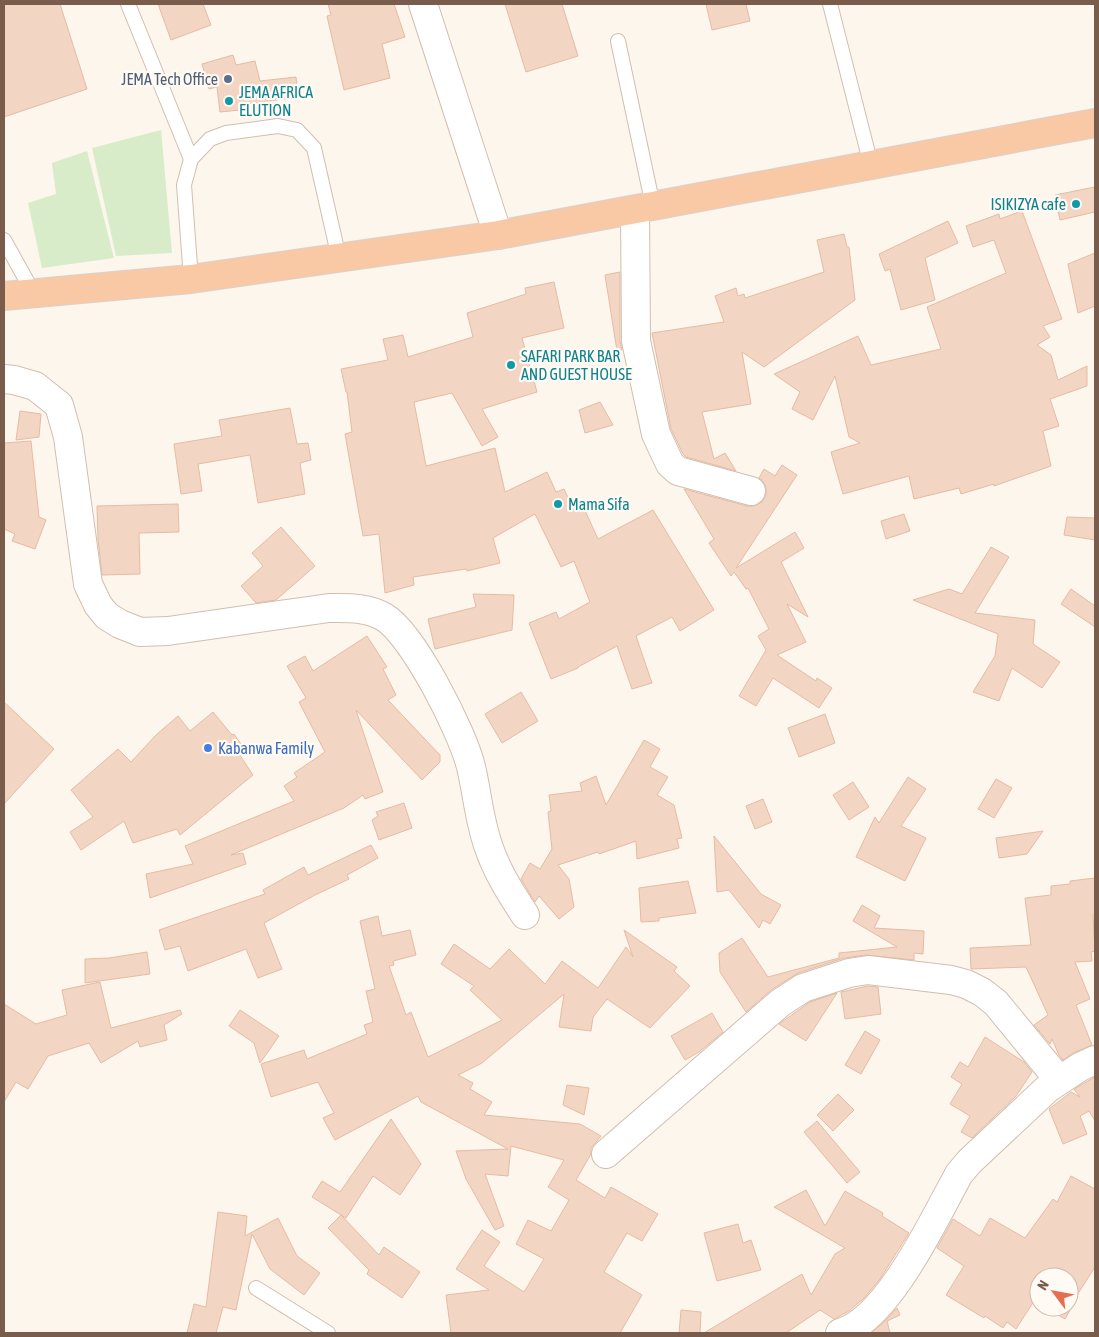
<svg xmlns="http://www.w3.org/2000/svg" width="1099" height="1337" font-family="'Asap Condensed',sans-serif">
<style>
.green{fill:#d8ecc9}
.building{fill:#f3d5c3;stroke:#e6bba3}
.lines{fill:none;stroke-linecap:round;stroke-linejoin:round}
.service-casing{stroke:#d1beb0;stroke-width:16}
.minor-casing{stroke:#d1beb0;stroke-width:30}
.trunk-casing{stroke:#dad1cd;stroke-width:30}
.service{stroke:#fff;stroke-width:14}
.minor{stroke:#fff;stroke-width:28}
.trunk{stroke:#f9c8a4;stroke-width:28}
.service-dot{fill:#5c6f8a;stroke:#fffaf3;stroke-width:2}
.culture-dot{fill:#0f9aa8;stroke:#fffaf3;stroke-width:2}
.shop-dot{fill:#3f7fe0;stroke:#fffaf3;stroke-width:2}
.labels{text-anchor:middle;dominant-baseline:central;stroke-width:4.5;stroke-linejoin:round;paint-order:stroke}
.service-label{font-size:16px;fill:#4e5e75;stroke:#fffaf3;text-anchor:end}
.culture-label{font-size:16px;fill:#0d838f;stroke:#fffaf3;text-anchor:start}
.shop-label{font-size:16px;fill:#366cbe;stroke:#fffaf3;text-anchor:start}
</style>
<rect width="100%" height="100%" fill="#fdf6ec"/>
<path class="green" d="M161 130 172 253 116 256 92 148Z
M87 151 114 258 42 268 28 203 56 194 52 163Z"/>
<path class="building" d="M4 4H60L87 89 4 117Z
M158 4H203L211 25 171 40Z
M328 4H394L405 37 382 44 390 78 344 90 327 16 331 15Z
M505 4H562L578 56 526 72Z
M706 4H746L750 21 712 30Z
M233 55 236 65 255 61 260 81 296 77 298 97 239 105 240 110 220 112 217 87 209 89 202 64Z
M1095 187V212L1060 220 1055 195Z
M1022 211 1062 319 1043 326 1050 337 1037 345 1051 355 1058 380 1087 366V386L1050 399 1059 426 1043 431 1051 466 994 486V484L961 494 959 488 914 499 909 476 843 494 831 452 860 443 849 437 835 376 813 420 792 409 800 392 774 374 858 336 871 365 941 349 927 307 1006 273 994 240 973 247 966 226 999 214 1000 219Z
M948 221 958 243 925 258 935 300 901 310 890 269 885 271 879 254Z
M844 234 847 247H849L855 300 764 367 742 352 751 404 702 412 714 459 725 453 736 471 686 457 683 454 671 429 652 333 724 322 715 296 736 288 738 296 744 294 745 298 824 272 817 240Z
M1095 253V306L1078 313 1068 264Z
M620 272V341L622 350 617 351 605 275Z
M554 282 564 328 522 338 537 392 482 409 498 437 482 446 452 393 414 402 418 423 426 466 495 448 505 492 547 472 556 492 564 489 574 510 583 506 598 539 653 510 714 610 680 631 672 617 636 636 652 683 632 689 617 646 578 667V668L551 679 529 623 556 612 559 619 590 602 574 561 561 567 535 514 493 538 500 563 467 571 466 569 413 577 414 585 385 593 379 534 363 536 345 434 352 432 347 392H346L341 369 388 360 383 339 403 335 408 357 473 337 467 313 526 294 525 288Z
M600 402 613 425 585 433 579 410Z
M290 408 297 444 308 443 311 460 300 463 305 494 258 503 250 455 198 464 202 491 181 494 174 444 222 436 219 420Z
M20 411 41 414 39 437 16 440Z
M31 441 39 517 46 520 35 549 12 541 15 534 4 529V443Z
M782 465 797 475 736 568 795 532 804 548 781 562 808 617 787 604 806 642 777 655 816 681 817 678 832 688 819 708 773 678 756 706 739 696 766 650 758 636 769 629 748 588 746 589 734 572 731 576 709 543 714 539 684 489 747 506H754L762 502 766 495V487L762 480 759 478 764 469 775 476Z
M178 504 179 532 139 533 140 574 102 575 98 539 97 506Z
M904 514 910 531 886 539 881 521Z
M1067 517 1095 518V540L1064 535Z
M281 527 315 566 276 600 256 603 241 586 263 566 252 553Z
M991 547 1009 557 975 613 1035 620 1033 644 1060 662 1042 688 1012 668 999 701 973 692 995 656 998 634 913 600 949 589 962 594Z
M1071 589 1095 606V627L1061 604Z
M473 594 514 595 512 630 435 649 428 619 476 607Z
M367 636 387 667 383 669 396 695 388 700 440 755V762L422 780 356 710 383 792 365 799 363 795 344 808 231 855 243 853 246 864 150 898 146 874 193 864 185 846 294 801 284 786 297 777 294 773 325 752 299 702 306 698 287 666 305 656 313 671Z
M521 692 538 721 502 743 485 714Z
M4 702 54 749 4 804Z
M213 712 232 735 234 734 245 750 239 754 253 775 180 835 177 829 133 843 124 821 81 850 70 832 93 817 71 790 118 749 131 762 156 735 178 716 190 731Z
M825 714 835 743 799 757 788 728Z
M644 740 660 749 650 767 668 777 657 795 674 805 682 838 677 839 679 848 637 859 636 841 599 854 598 852 558 865 569 879 574 907 559 919 539 896 535 902 521 879 530 863 540 869 552 849 548 812 551 811 549 795 582 791 580 783 596 776 606 805Z
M908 777 926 789 901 826 926 838 905 881 856 857 875 817 879 823Z
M996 779 1012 788 994 818 978 809Z
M853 782 869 807 849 820 833 795Z
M763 799 772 822 755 829 746 806Z
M404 803 412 828 379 840 372 820 378 816 376 812Z
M1043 831 1027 854 999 858 996 838Z
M714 836 761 894 781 905 770 924 763 920 759 928 729 890 717 892Z
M371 845 378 858 347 875 349 879 315 895 264 923 282 969 258 978 246 949 188 971 180 946 165 950 159 930 265 894 263 890 304 867 308 875Z
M1095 878V915H1093L1095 951 1091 952 1092 961 1075 962 1090 999 1076 1005 1092 1045 1073 1053 1063 1060 1059 1055 1052 1039 1050 1044 1034 1025 1048 1015 1026 967 971 969 970 948 1031 945 1025 898 1051 895V886L1070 884V881Z
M688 881 696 913 659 918V921L641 922 639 888Z
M862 905 880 916 874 928 924 931 923 954 914 953V960L866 955 844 958 798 973 771 990 746 1012 720 972 719 953 742 938 768 977 839 958V953L897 947 853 921Z
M378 916 382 936 410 930 416 955 393 961 394 965 389 966 406 1015 411 1012 428 1057 502 1020 470 990 474 986 441 964 454 944 490 969 509 949 545 984 562 961 598 988 626 947 633 957 624 930 677 967 674 971 690 986 650 1028 607 999 593 1017 591 1031 559 1027 564 994 482 1063 458 1075 473 1083 470 1089 492 1102 484 1115 580 1124 601 1136 591 1148V1154L576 1180 605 1198 611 1187 658 1214 642 1241 627 1233 604 1272 642 1295 620 1333H451L446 1295 489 1290 456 1269 482 1230 500 1242 484 1266 524 1292 544 1259 516 1244 528 1220 551 1231 569 1200 548 1187 564 1160 511 1146 508 1176 485 1174 504 1226 495 1230 466 1179 456 1151 508 1149 421 1102 418 1096 335 1140 323 1118 334 1113 318 1082 271 1097 261 1064 304 1050 307 1059 367 1034 364 1025 373 1022 366 991 375 989 360 921Z
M147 952 150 974 85 983V959L109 958Z
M100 982 111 1028 180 1010 182 1014 164 1025 167 1040 140 1047 138 1041 101 1063 89 1043 48 1056 28 1089 16 1082 4 1102V1004L36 1024 67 1015 62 990Z
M868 986 878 987 881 1014 845 1019 841 992Z
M837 993 806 1041 779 1024 810 1002Z
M240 1010 279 1036 260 1063 254 1043 229 1026Z
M712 1013 723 1032 699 1052 685 1060 671 1036Z
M865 1031 880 1040 861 1074 845 1065Z
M985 1037 1024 1062 1032 1072 1016 1096 972 1138 961 1132 970 1116 950 1104 962 1084 951 1077 960 1062 968 1067Z
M1095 1077V1121L1089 1111 1080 1116 1087 1134 1063 1144 1049 1109 1071 1092 1080 1097 1074 1089Z
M567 1085 589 1088 584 1115 563 1105Z
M838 1094 854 1110 833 1131 817 1115Z
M391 1119 421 1164 400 1195 373 1176 346 1218 312 1197 322 1181 340 1192Z
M817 1121 860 1172 847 1183 804 1132Z
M1071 1176 1095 1189V1267L1074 1300 1075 1301 1065 1319 1044 1307H1069V1277H1039V1304L1034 1301 1016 1329 1007 1322 1003 1328 985 1316 984 1318 946 1295 964 1266 937 1248 953 1219 980 1236 990 1218 1025 1238 1053 1199 1057 1202Z
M806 1190 825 1226 845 1191 883 1213 882 1216 909 1233 880 1279 864 1298 849 1311 834 1319 820 1310 786 1333H704L802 1274 811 1295 835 1254 845 1248 774 1207Z
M218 1212 247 1216 245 1236 278 1218 297 1256 320 1273 304 1295 270 1269 252 1234 236 1310 223 1307 216 1333H187L194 1304 206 1307Z
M341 1215 379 1255 384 1247 420 1272 402 1298 367 1274 369 1270 328 1228Z
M738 1224 743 1243 751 1240 761 1270 717 1281 704 1233Z
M897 1308 900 1315 887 1321 890 1333H871L886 1320Z
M681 1310 701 1312 700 1333H679Z"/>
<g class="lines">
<g class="service-casing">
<path id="service" d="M128 4 191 159
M830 4 871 165
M618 41 653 206
M4 240 34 294
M191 279 184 185 191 159 210 139 226 133 278 126 297 130 314 148 339 258
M256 1288 328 1333"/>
</g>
<g class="minor-casing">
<path id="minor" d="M423 4 498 235
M635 210 636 341 656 434 670 464 678 471 751 491
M4 379 14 380 35 386 59 405 68 437 88 584 98 605 107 616 120 624 140 632 168 631 329 608C349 608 367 607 384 617 413 634 463 733 471 767 477 792 479 819 488 845 496 870 510 892 525 915
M606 1154 780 1003 803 988 849 973 868 970 951 980 966 984 982 992 996 1003 1059 1080
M840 1333C888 1320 935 1217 959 1174L969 1162 1048 1088 1080 1067 1095 1060"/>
</g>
<g class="trunk-casing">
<path id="trunk" d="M4 296 191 279 498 235 1095 123"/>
</g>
<use href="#service" class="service"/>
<use href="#minor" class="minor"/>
<use href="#trunk" class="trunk"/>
</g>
<circle class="service-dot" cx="228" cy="79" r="5"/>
<g class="culture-dot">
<circle cx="229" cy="101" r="5"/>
<circle cx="1076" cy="204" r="5"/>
<circle cx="511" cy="365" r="5"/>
<circle cx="558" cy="504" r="5"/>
</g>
<circle class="shop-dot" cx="208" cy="748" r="5"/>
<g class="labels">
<g class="service-label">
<text x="218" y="79">JEMA Tech Office</text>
</g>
<g class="culture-label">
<text x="239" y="92">JEMA AFRICA<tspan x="239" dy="18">ELUTION</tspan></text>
<text x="1066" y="204" text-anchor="end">ISIKIZYA cafe</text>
<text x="521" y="356">SAFARI PARK BAR<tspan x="521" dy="18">AND GUEST HOUSE</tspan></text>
<text x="568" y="504">Mama Sifa</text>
</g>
<g class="shop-label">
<text x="218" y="748">Kabanwa Family</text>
</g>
</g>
<rect width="1099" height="1337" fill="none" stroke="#7a5c4d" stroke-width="10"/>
<g transform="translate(1054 1292) rotate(302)"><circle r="24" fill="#fffaf3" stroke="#cabbb1"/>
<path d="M0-4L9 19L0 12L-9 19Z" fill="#e76f51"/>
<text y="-8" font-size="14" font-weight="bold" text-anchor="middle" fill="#7a5c4d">N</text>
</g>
</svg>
